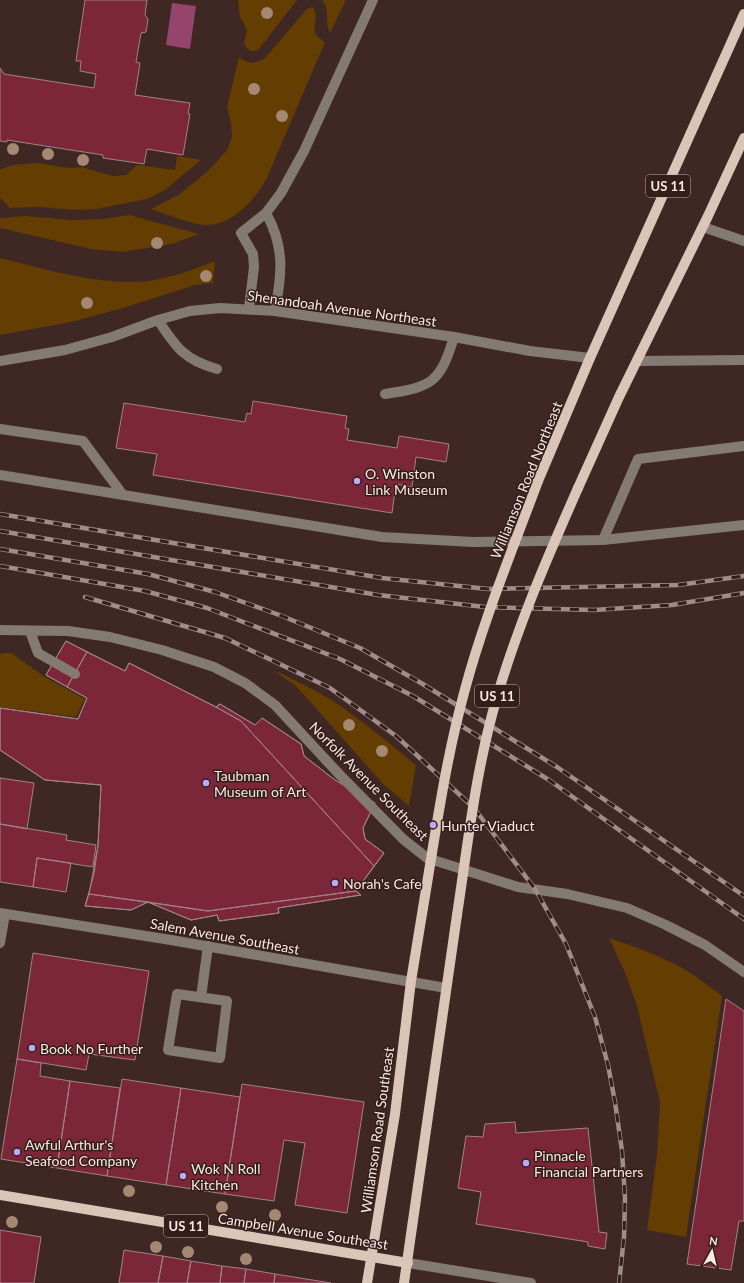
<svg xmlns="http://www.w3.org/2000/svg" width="744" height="1283" font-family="Lato,sans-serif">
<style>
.green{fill:#633d01}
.water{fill:#95446b}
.building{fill:#7c2739;stroke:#a08386}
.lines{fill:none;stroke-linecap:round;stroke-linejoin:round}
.minor{stroke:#847a74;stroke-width:10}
.major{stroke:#dbc5b9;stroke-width:10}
.rail-casing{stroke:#a08d8a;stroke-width:4.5}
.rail{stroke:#341e1a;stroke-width:3;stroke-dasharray:9;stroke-linecap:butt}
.major-bridge{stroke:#dbc5b9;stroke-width:10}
.tree{fill:#a48873}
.poi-dot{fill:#bcaaf6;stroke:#341e1a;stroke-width:1.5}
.labels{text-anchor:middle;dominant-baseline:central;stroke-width:3;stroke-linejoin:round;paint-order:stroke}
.shield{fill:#341e1a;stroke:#beaca9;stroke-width:1}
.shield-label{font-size:13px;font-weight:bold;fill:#f9e9e6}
.street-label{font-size:14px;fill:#f9e9e6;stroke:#341e1a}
.poi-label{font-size:14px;fill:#f9e9e6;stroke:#341e1a;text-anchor:start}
</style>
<rect width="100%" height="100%" fill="#3f2824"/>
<path class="green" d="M238 0H297L259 49C251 54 248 50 244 44L247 30 240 17Z
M322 0H346L330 33C324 22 331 9 322 0Z
M311 7 314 8C320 25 306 31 325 42L266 180C254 200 234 224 207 225 192 225 166 214 151 209L180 194 210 169 227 150 232 137 231 124 227 107 239 57C248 64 254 64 264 59L307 9Z
M177 156 201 160 165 190 147 199 96 209 74 210 40 207 10 208 0 198V170L12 165 38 163 69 168 81 167 113 176 126 175 137 165 175 170Z
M129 215 199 234 172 244 122 252 91 249 0 228V218L26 216 72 220 102 219Z
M0 258C49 270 110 289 160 279 179 275 197 268 215 261L213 283 195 285 123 308 71 322 0 335Z
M4 653H11L45 677 85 699 76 717 0 707V654Z
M273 670C295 680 316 690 336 703 364 722 390 744 416 765L409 806 383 784 297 687Z
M609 938C636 947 664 957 689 972 700 979 711 988 722 996L686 1237 647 1230 657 1155 660 1102 637 1006 626 975Z"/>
<path class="water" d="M172 3 196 6 190 49 166 45Z"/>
<path class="building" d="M85 0H147L145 15 148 19 146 32 141 33 136 62 140 63 135 95 190 103 188 114H190L183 155 147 149 144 164 103 158V155L7 140V142L0 141V68L4 74 94 88 96 74 80 71 81 61H76Z
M253 401 347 416 345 428 349 429 347 440 397 448 399 436 449 444 446 462 416 457 412 487 396 484 392 513 153 475 157 454 116 448 124 403 245 422 247 413 251 414Z
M66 641 87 652 67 687 46 675Z
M66 641 125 671 129 663 216 707 220 704 255 725 262 718 301 744 304 756 317 766 335 780 375 803 363 828 365 839 384 853 356 891 361 895 278 908 279 913 219 921 217 915 191 920 148 902 131 910 85 906 94 874 98 845 101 785 45 780 0 750V708L78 719 87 698 46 675Z
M87 652 125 671 129 663 216 707 241 721 374 866 356 891 208 911 89 894 98 845 101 785 45 780 0 750V708L78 719 87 698 67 687Z
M220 704 255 725 262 718 301 744 304 756 317 766 335 780 375 803 363 828 365 839 384 853 374 866 241 721 216 707Z
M0 778 34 783 27 829 0 824Z
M0 824 67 835 66 840 96 845 93 867 37 858 33 887 0 882Z
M37 858 71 863 66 892 33 887Z
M356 891 361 895 278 908 279 913 219 921 217 915 191 920 148 902 208 911Z
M89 894 148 902 131 910 85 906Z
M33 953 149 971 135 1060 89 1054 86 1070 17 1059Z
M726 999 744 1011V1221H739L731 1270 687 1264Z
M17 1059 41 1063 40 1076 70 1081 57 1168 1 1159Z
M122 1079 181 1088 166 1185 107 1176Z
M70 1081 120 1088 107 1176 57 1168Z
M242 1084 364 1102 347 1213 295 1205 305 1143 284 1140 274 1201 225 1194Z
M181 1088 240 1097 225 1194 166 1185Z
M515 1122 516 1133 588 1128 599 1232 607 1233 605 1249 588 1246V1242L476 1224 481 1192 458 1188 466 1136 483 1137 485 1124Z
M0 1230 41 1237 34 1283H0Z
M124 1250 163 1256 158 1283H119Z
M163 1256 191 1261 187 1283H158Z
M191 1261 222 1266 220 1283H187Z
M222 1266 246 1269 244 1283H220Z
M246 1269 275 1274 274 1283H244Z
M275 1274 331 1283H274Z"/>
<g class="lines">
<path class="minor" d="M266 213C285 247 282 274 275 311
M703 227 744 241
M249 308 254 267 253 254 241 233 266 213 281 193 304 151 373 0
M158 320C176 347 184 360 217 369
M0 361 65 350 112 337 158 320 190 311 220 308 275 311 454 337 530 351 590 358
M637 361 744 360
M385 394C432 387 440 383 454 337
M0 429 83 441 123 495
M0 475 382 537 473 542 603 540 638 459 744 446
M603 540 744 525
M0 630 68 631 110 637 162 650 214 667 245 683 275 705 339 774 403 839 427 858 518 887 567 894 627 908 666 925 705 945 744 972
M30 631 38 653 75 674
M0 913 171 940 446 988
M0 943 5 914
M177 994 227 1001 220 1058 168 1050Z
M201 997 208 946
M408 1263 531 1283"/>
<path class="major" d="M538 481 590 358 744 14
M578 488 619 397 708 216 744 138
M0 1195 408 1263
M367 1283 395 1114 411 981 423 908
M404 1283 457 915"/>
<g class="rail-casing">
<path id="rail" d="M0 514 382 578 488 589 678 585 744 576
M0 531 378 595 485 607 594 610 672 605 744 593
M0 549 148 574 215 592 282 616 360 648 421 683 557 767 744 896
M0 566 145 591 207 608 340 659 413 696 549 780 744 919
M85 597 225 638 330 688 396 736 474 808 535 889 566 944 595 1017 608 1065 615 1102 622 1151 625 1198 624 1237 619 1283"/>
</g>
<use href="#rail" class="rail"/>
<path class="major-bridge" d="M423 908C435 836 445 763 464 693 483 621 512 551 538 481
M457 915C468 843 476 768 497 697 518 625 548 556 578 488"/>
</g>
<g class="tree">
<circle cx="267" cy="13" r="6"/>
<circle cx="254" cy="89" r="6"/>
<circle cx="282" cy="116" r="6"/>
<circle cx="13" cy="149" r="6"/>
<circle cx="48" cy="154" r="6"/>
<circle cx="83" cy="160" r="6"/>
<circle cx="157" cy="243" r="6"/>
<circle cx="206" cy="276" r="6"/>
<circle cx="87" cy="303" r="6"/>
<circle cx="349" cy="725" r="6"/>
<circle cx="382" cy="751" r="6"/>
<circle cx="129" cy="1191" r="6"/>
<circle cx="222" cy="1207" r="6"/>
<circle cx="275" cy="1215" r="6"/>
<circle cx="12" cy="1222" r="6"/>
<circle cx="156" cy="1247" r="6"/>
<circle cx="188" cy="1252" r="6"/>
<circle cx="246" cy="1259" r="6"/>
</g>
<g class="poi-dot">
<circle cx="357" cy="481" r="4"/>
<circle cx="206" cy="783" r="4"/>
<circle cx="433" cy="825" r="4"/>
<circle cx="335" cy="883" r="4"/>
<circle cx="32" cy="1048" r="4"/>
<circle cx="17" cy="1152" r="4"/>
<circle cx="526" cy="1163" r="4"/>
<circle cx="183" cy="1176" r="4"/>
</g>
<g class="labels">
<g class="shield">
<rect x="646" y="175" width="44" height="22" rx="3"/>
<rect x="475" y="685" width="44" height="22" rx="3"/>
<rect x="164" y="1215" width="44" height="22" rx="3"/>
</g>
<g class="shield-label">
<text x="668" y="186">US 11</text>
<text x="497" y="696">US 11</text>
<text x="186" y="1226">US 11</text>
</g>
<g class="street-label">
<text transform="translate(342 308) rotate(8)">Shenandoah Avenue Northeast</text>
<text transform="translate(526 480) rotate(-68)">Williamson Road Northeast</text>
<text transform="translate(369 781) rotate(45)">Norfolk Avenue Southeast</text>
<text transform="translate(225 936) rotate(10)">Salem Avenue Southeast</text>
<text transform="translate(377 1130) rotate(-82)">Williamson Road Southeast</text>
<text transform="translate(303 1231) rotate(9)">Campbell Avenue Southeast</text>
</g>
<g class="poi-label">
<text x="365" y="473">O. Winston<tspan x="365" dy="16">Link Museum</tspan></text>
<text x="214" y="775">Taubman<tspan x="214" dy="16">Museum of Art</tspan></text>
<text x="441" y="825">Hunter Viaduct</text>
<text x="343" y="883">Norah's Cafe</text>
<text x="40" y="1048">Book No Further</text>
<text x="25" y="1144">Awful Arthur's<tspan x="25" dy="16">Seafood Company</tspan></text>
<text x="534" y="1155">Pinnacle<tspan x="534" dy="16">Financial Partners</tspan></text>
<text x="191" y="1168">Wok N Roll<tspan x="191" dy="16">Kitchen</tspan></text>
</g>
</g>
<g transform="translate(712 1251) rotate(8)" stroke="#341e1a" stroke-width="3" paint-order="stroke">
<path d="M0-3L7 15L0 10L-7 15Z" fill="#f9e9e6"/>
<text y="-6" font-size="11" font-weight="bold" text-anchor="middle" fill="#f9e9e6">N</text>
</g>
</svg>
